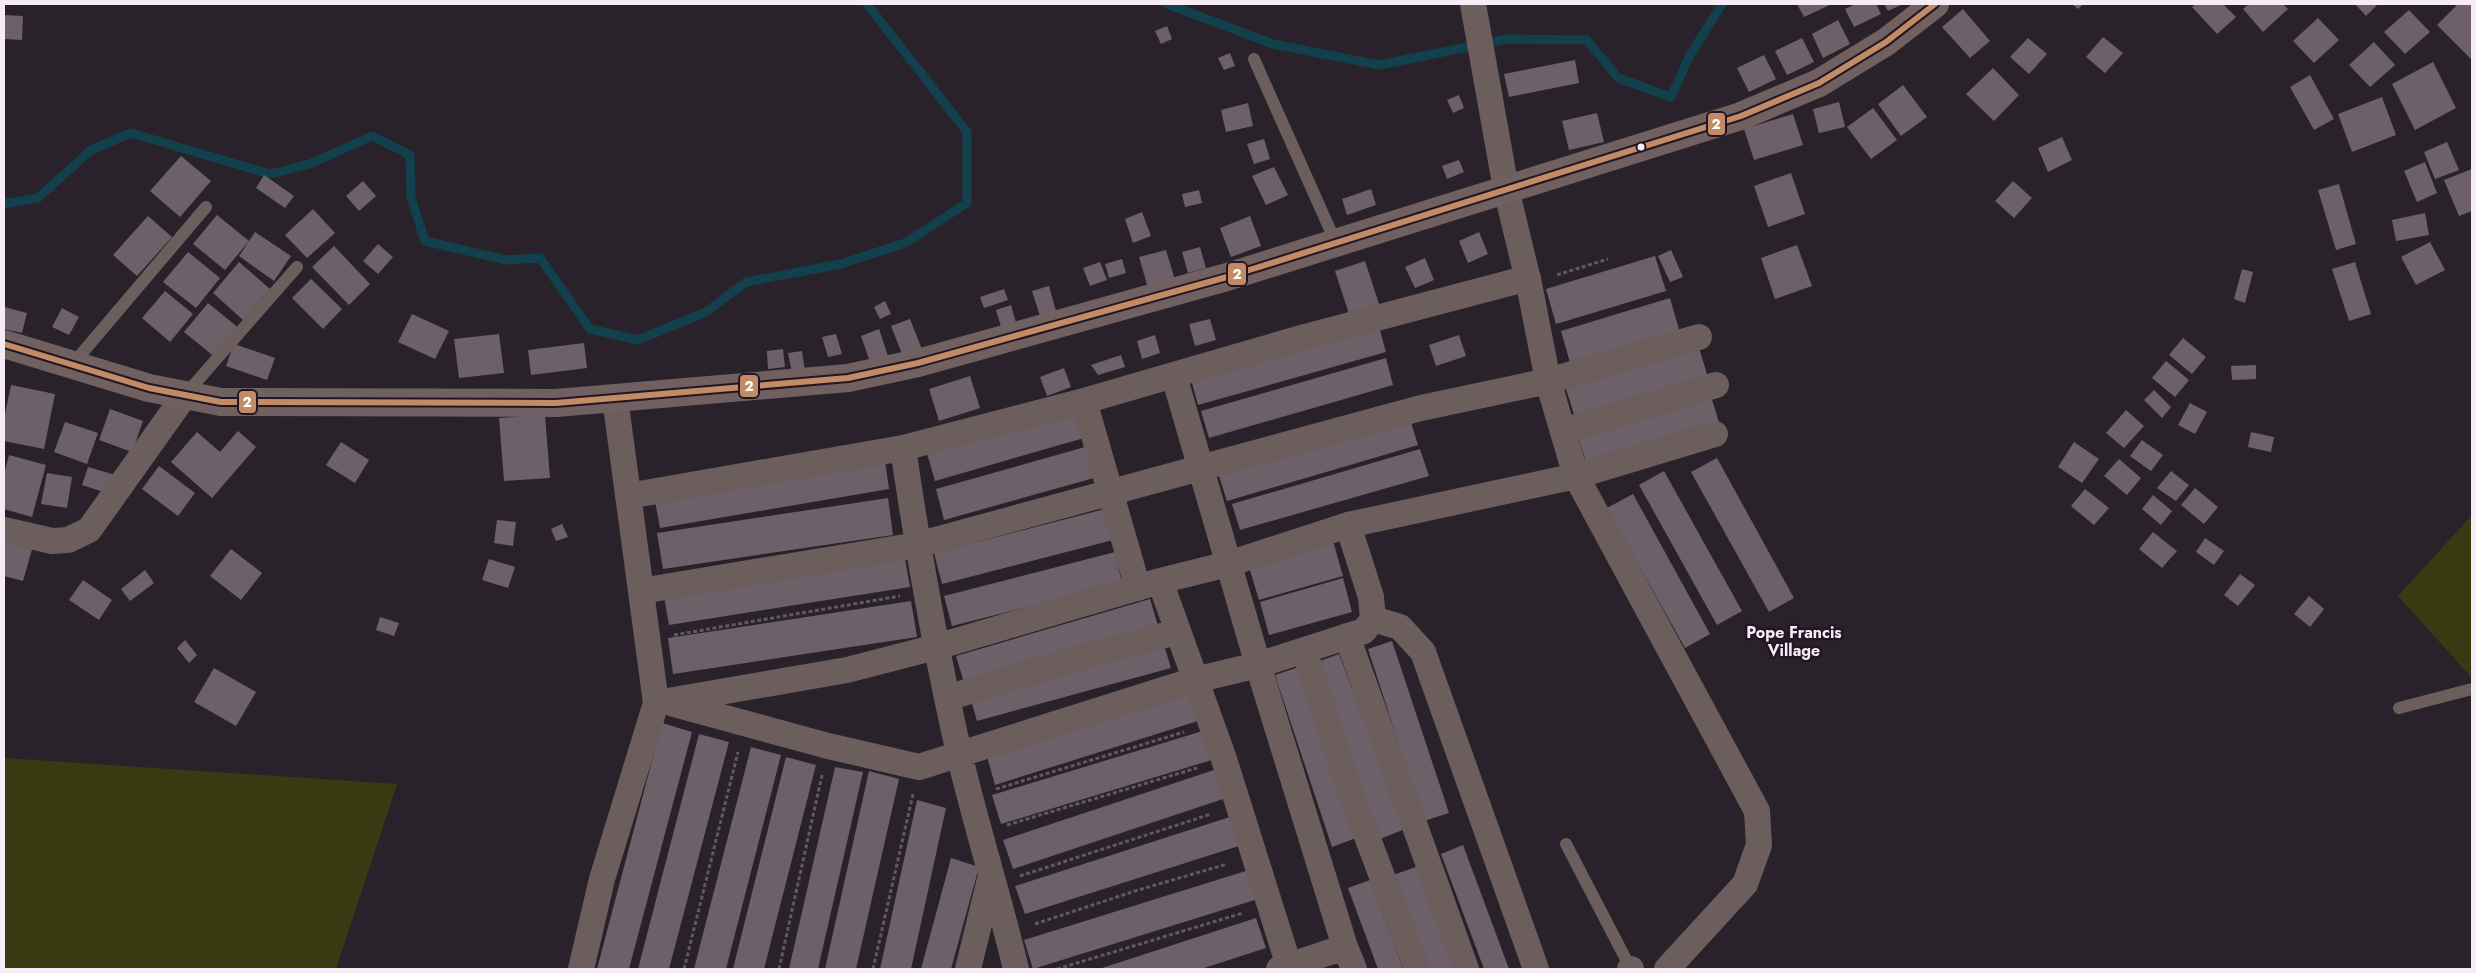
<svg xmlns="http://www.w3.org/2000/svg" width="2476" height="973" font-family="Jost,sans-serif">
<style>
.green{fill:#3a3a12}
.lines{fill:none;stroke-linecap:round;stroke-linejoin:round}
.stream{stroke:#12414d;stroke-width:9}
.building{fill:#6d6069}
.path{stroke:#62595c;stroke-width:3;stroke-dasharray:4 2.5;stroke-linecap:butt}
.lane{stroke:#6b5e5d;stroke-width:12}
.street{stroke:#6b5e5d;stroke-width:26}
.secondary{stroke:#706060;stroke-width:28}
.bus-1-casing{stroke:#241524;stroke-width:10}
.bus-1{stroke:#c18c65;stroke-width:6}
.bus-dot{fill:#f7ecf6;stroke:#241524;stroke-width:2}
.labels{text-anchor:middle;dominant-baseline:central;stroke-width:5;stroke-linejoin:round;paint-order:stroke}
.neighbourhood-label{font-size:16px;font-weight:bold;fill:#f7ecf6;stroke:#241524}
.line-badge{stroke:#241524;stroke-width:2}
.badge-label{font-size:14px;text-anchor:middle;font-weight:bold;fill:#fff}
</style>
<rect width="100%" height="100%" fill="#2a222a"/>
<path class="green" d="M2472 515V678L2398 596Z
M4 758 397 784 336 969H4Z"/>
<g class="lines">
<path class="stream" d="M1167 4 1273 44 1379 65 1507 39 1587 40 1618 78 1671 97 1689 57 1722 4
M4 204 38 198 91 150 131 133 270 174 310 164 372 136 410 155 411 198 425 241 506 260 540 258 590 329 638 340 706 312 746 282 841 264 905 243 967 203V132L867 4"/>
</g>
<path class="building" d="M1797 4H1832L1804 17Z
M1856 4H1876L1881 14 1854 27 1845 9Z
M1884 4H1903L1888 11Z
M2072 4H2083L2078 9Z
M2196 4H2223L2236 17 2217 34 2192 7Z
M2249 4H2283L2288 9 2263 32 2243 9Z
M2355 4H2378L2366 16Z
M2458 4H2472V60L2437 25Z
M1963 9 1990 41 1970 58 1942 27Z
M2409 10 2430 32 2405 54 2384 32Z
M4 15 23 16 22 40 4 39Z
M2318 18 2339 40 2314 63 2293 41Z
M1838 20 1850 44 1823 58 1812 34Z
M1167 26 1172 39 1161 44 1155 31Z
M2103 37 2123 53 2105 73 2086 57Z
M1802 38 1814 62 1787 75 1775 51Z
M2028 38 2047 54 2029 74 2010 57Z
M2374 42 2395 65 2370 87 2349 65Z
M1230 53 1235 66 1224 70 1218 58Z
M1764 55 1776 79 1749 92 1737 68Z
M1575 60 1579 83 1509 97 1504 74Z
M2433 62 2456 108 2415 130 2392 84Z
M1993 68 2019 95 1994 121 1966 94Z
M2310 75 2334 119 2314 130 2290 87Z
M1903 85 1927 117 1901 136 1878 104Z
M1459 95 1464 108 1453 113 1447 100Z
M2382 97 2396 135 2352 152 2338 114Z
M1839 102 1845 127 1819 133 1813 109Z
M1248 103 1253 126 1226 132 1221 110Z
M1873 108 1897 140 1871 159 1847 127Z
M1597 113 1604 142 1569 150 1562 121Z
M1793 114 1803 145 1754 160 1744 129Z
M2062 137 2072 160 2048 172 2038 148Z
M1264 139 1270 159 1254 164 1247 144Z
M2447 142 2459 170 2435 179 2424 152Z
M181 156 211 181 180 217 150 191Z
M1459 160 1464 172 1447 179 1442 166Z
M2425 162 2437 193 2417 202 2404 171Z
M1274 167 1288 195 1266 205 1252 176Z
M2472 169V211L2459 216 2444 180Z
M1791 173 1805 214 1768 227 1754 186Z
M264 175 294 196 285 208 256 188Z
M363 181 376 196 359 211 346 196Z
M2013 181 2032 198 2014 218 1995 201Z
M2339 184 2356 244 2336 250 2318 190Z
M1371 189 1376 205 1347 215 1342 199Z
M1199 190 1202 203 1185 207 1182 194Z
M313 209 335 233 307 258 285 235Z
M1142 212 1151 236 1133 243 1125 219Z
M2425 213 2429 235 2396 241 2392 220Z
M217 215 249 241 225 270 193 244Z
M148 216 172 237 137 276 113 255Z
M1250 216 1261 246 1231 257 1220 228Z
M255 232 291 256 274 281 239 256Z
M1479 232 1488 254 1468 263 1459 241Z
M2430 242 2445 270 2416 285 2401 257Z
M378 244 393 257 378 274 363 261Z
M1797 245 1812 286 1775 299 1761 258Z
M334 246 370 284 349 305 312 267Z
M1200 247 1206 268 1188 273 1182 252Z
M1166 250 1175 280 1148 288 1139 257Z
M1671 250 1683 277 1670 282 1658 256Z
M188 252 220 278 196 308 163 282Z
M1655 256 1666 291 1556 324 1546 289Z
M1425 258 1434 280 1415 288 1405 267Z
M1122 259 1126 273 1109 278 1105 264Z
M1365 261 1379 304 1349 314 1335 271Z
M239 262 270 289 243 320 213 293Z
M1100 262 1107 280 1090 286 1083 268Z
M2355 262 2371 314 2349 321 2332 269Z
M2242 269 2253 272 2245 303 2234 299Z
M311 279 342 309 323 329 292 298Z
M1049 286 1056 311 1040 316 1032 291Z
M1004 289 1008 300 984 308 980 297Z
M165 291 193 314 170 342 142 318Z
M1670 298 1680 333 1571 366 1561 331Z
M885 301 891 314 880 319 874 307Z
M208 303 240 329 216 358 184 332Z
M1011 305 1017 326 1002 330 996 310Z
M4 307 27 313 22 333 4 329Z
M62 308 79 317 69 335 52 327Z
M412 314 449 331 435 359 398 342Z
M910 319 923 352 904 359 891 326Z
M1210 319 1216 340 1195 346 1189 324Z
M1378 323 1386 352 1198 405 1190 376Z
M879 329 888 356 870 362 861 336Z
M499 334 504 373 459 378 454 339Z
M836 334 842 354 828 357 822 337Z
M1155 335 1160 353 1142 359 1137 341Z
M1459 335 1466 356 1436 366 1429 345Z
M2183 338 2206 357 2192 374 2169 355Z
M584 343 587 368 531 375 528 350Z
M234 344 275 358 267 380 226 366Z
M1699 348 1710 384 1577 424 1566 389Z
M783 349 785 367 768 369 767 351Z
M802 351 805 371 792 373 788 353Z
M1121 355 1125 367 1098 375 1091 365Z
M1386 358 1393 385 1209 438 1201 411Z
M2166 361 2189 380 2175 397 2152 378Z
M2256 365V379L2232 380 2231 366Z
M1064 368 1071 387 1047 396 1040 377Z
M970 376 980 408 939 421 929 389Z
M11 385 55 394 44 449 4 441V419Z
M2154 390 2171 407 2162 418 2144 400Z
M1710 393 1721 429 1588 469 1577 433Z
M2190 403 2207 412 2195 434 2178 425Z
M1076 408 1084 438 935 481 926 450Z
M110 409 143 421 132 452 99 440Z
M2126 410 2144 426 2124 448 2106 433Z
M545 415 550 478 504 481 499 418Z
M1410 419 1418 445 1227 501 1219 476Z
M65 422 98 433 87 464 54 452Z
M238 431 256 447 212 498 171 462 197 432 220 452Z
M2251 432 2274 437 2271 452 2248 447Z
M2142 440 2163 455 2151 471 2130 456Z
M341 442 369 460 355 483 326 465Z
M2074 442 2099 459 2082 483 2058 467Z
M1085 447 1094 478 944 520 936 489Z
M1420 449 1429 476 1240 530 1232 504Z
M9 455 46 465 32 517 4 509V475Z
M1717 458 1794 598 1769 612 1691 472Z
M2119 459 2141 478 2127 495 2104 476Z
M885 461 889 489 660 528 655 501Z
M159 466 195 493 178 516 142 489Z
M88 467 119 476 113 495 82 485Z
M1664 471 1742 611 1717 625 1639 485Z
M2171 471 2189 485 2176 501 2157 488Z
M47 473 72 477 67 508 41 504Z
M2195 488 2218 507 2204 524 2181 505Z
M2085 489 2109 508 2094 525 2071 506Z
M1633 494 1710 634 1685 648 1607 508Z
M2153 495 2172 511 2161 525 2142 509Z
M888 498 893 535 663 569 657 533Z
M1105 509 1113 540 942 584 934 553Z
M497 520 516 522 513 546 494 543Z
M562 524 568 537 556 541 551 529Z
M2153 532 2177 551 2162 568 2139 549Z
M4 538 33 546 23 581 4 576Z
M2205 538 2224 551 2214 565 2196 552Z
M1333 541 1343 576 1259 600 1248 564Z
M231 549 262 573 241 600 210 576Z
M1115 552 1122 583 952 626 944 596Z
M904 553 910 587 669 625 663 591Z
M489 559 515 567 508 588 482 580Z
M145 570 154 583 130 601 121 589Z
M2240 574 2255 585 2238 606 2224 595Z
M1343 578 1352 612 1269 635 1260 602Z
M83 580 112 600 99 620 69 600Z
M2309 596 2324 609 2310 627 2294 614Z
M1150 599 1159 629 965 686 956 656Z
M911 601 917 637 673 674 668 638Z
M380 617 399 623 394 636 376 630Z
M185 640 197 655 189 663 177 648Z
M1392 641 1449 813 1424 821 1368 649Z
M1164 645 1171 668 977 721 970 697Z
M1339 654 1405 829 1380 839 1314 663Z
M1299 667 1356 838 1332 847 1275 675Z
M214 668 256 692 236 726 194 702Z
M1192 689 1201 720 995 785 986 753Z
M662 723 692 732 629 969H597Z
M1206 730 1215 759 1001 824 992 795Z
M699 734 729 742 669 969H638Z
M751 747 781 755 726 969H694Z
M786 757 816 765 764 969H733Z
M835 767 863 772 818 969H789Z
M1220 768 1229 797 1013 869 1003 840Z
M869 771 899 779 856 969H825Z
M917 800 946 808 911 969H880Z
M1233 816 1242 845 1025 914 1015 886Z
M1463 845 1509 969H1484L1441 854Z
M951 858 979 867 951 969H921Z
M1416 867 1454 969H1428L1393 875Z
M1249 870 1258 899 1033 969 1024 940Z
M1370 880 1403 969H1378L1348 888Z
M1256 918 1266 948 1201 969H1099Z"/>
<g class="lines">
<path class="path" d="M1557 275 1608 259
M674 635 900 596
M996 789 1184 732
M1007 825 1197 768
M1020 876 1211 814
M1035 924 1135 891 1227 864
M684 969 738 752
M779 969 822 775
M873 969 913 794
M1057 969 1243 913"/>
<path class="lane" d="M1254 59 1336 243
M72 365 206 207
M185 395 297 267
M2399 708 2472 689
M1566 844 1631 969"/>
<path class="street" d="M1473 4 1506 189 1529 284 1548 381 1576 476 1757 811 1759 845 1745 884 1667 969
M1174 376 1258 665 1345 947 1354 969
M1084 401 1301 338 1528 278
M1563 431 1716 385
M903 448C918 551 936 652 959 753 976 826 999 897 1016 969
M628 496 903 448 1084 401 1138 588
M4 530 52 541 68 540 89 530 185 395
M1160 581 1224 759 1289 966
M641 591 917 545 1421 408 1548 381 1699 337
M1373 619 1400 627 1423 652 1536 969
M1347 636 1466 969
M1304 650 1348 786 1417 969
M947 698 1078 658 1177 632
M656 703 847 670 936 647 1160 581 1228 564 1348 525 1576 476 1715 434
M674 704 828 746 919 767 1195 680 1258 665 1364 631 1373 619 1371 597 1348 525
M581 969 602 879 656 703 615 398
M968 969 991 875
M1279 969 1345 947
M1630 969H1631"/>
<path class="secondary" d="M4 344 149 388 221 402 556 403 848 378 918 363 1227 277 1741 116 1819 83 1886 42 1935 4"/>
<g class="bus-1-casing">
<path id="bus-1" d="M4 344 149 388 221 402 556 403 848 378 918 363 1227 277 1741 116 1819 83 1886 42 1935 4"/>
</g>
<use href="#bus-1" class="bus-1"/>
</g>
<circle class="bus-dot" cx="1641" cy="147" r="4.5"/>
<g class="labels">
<g class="neighbourhood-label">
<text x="1794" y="632">Pope Francis<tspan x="1794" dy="18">Village</tspan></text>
</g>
</g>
<g class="line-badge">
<rect x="1707" y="112" width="19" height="24" rx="5" fill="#c18c65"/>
<rect x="1227" y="262" width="20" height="24" rx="5" fill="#c18c65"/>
<rect x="739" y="374" width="20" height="24" rx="5" fill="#c18c65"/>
<rect x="238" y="390" width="19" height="24" rx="5" fill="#c18c65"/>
</g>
<g class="badge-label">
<text x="1716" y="129">2</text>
<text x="1237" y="279">2</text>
<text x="749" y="391">2</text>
<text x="247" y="407">2</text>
</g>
<rect width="2476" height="973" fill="none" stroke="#f7ecf6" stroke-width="10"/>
</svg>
